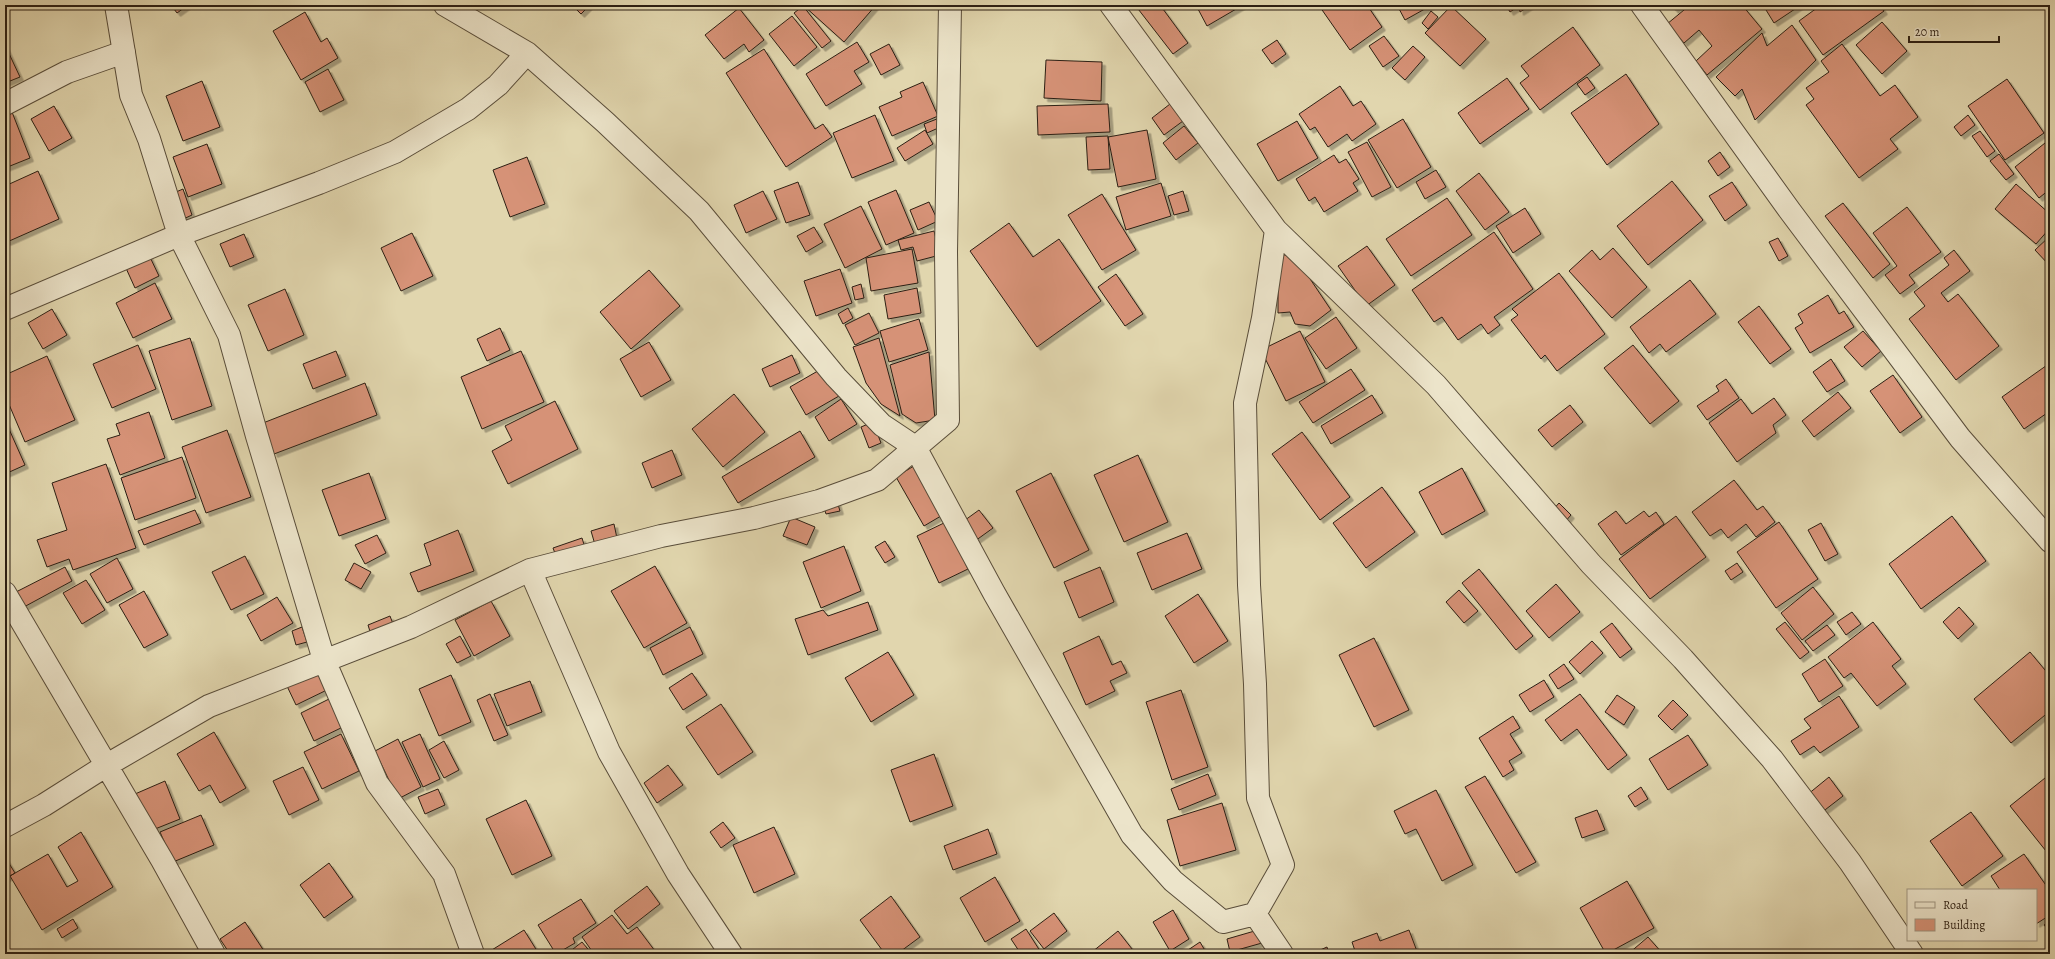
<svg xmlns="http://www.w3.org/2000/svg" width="2055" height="959" font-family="Alegreya,serif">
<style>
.building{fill:#d69277;stroke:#2c1f13;filter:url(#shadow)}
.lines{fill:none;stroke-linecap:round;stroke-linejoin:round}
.street-casing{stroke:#594d3a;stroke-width:24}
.street{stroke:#ece4ca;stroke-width:22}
</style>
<defs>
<filter id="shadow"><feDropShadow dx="3.5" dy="3.5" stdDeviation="0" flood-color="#0004"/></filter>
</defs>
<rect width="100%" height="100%" fill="#e1d6ae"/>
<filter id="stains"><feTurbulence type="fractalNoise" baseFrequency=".005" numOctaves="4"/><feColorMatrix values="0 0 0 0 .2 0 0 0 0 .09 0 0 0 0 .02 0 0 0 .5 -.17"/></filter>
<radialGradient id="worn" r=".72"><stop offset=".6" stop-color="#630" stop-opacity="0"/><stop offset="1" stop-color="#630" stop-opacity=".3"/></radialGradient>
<path class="building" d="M171 5H188L177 13Z
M572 5H590L581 14Z
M803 5H876L844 42Z
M1135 5H1160L1188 43 1173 54Z
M1205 5H1243L1207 26 1198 9Z
M1323 5H1367L1382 27 1350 50 1320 7Z
M1397 5H1432L1405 20Z
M1506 5H1531L1520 12 1519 6 1510 12Z
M1671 5H1681L1675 10Z
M1690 5H1742L1762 29 1707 75 1696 61 1712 46 1699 30 1684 43 1667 24Z
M1763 5H1801L1774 23Z
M1821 5H1880L1884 11 1823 55 1799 21Z
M803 6 831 41 822 48 794 13Z
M1451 6 1486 39 1460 66 1425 33Z
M739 8 764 40 749 52 744 44 724 59 705 35Z
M1431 11 1438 17 1428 29 1422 23Z
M305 12 321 42 327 38 338 58 301 80 273 31Z
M792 16 817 47 794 66 769 34Z
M1882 22 1907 51 1882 74 1856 45Z
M1792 25 1816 60 1755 120 1742 89 1735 96 1716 77 1762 33 1767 46Z
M1573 27 1600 65 1540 110 1520 83 1529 76 1521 66Z
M1384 36 1399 56 1383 67 1369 46Z
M1277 40 1286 54 1272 64 1262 50Z
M857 42 869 62 854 71 862 84 826 106 806 74Z
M889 44 900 65 881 75 870 54Z
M1842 44 1880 96 1895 85 1918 117 1890 139 1898 149 1859 178 1806 105 1814 99 1806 88 1829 72 1821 61Z
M5 45 20 77 5 83Z
M1413 46 1425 57 1405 80 1392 68Z
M764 49 815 129 823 124 832 137 786 167 726 73Z
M1046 60 1102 62 1101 101 1044 98Z
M328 69 344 100 320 112 305 82Z
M1626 74 1659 124 1607 165 1571 113Z
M1587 77 1595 88 1585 95 1577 84Z
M1507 78 1529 109 1480 144 1458 113Z
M2007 79 2044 133 2005 160 1968 106Z
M202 81 220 127 183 141 166 96Z
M923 82 938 116 892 136 879 107 902 97 900 92Z
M1340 86 1353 106 1361 101 1376 124 1352 141 1347 134 1328 147 1315 127 1310 130 1299 114Z
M1108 104 1110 132 1038 135 1037 106Z
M1170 104 1183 121 1164 135 1152 118Z
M54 106 72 138 49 151 31 119Z
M12 112 30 158 5 168V115Z
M875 115 894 161 852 178 833 133Z
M1968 115 1975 125 1961 136 1954 127Z
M942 117 945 125 927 133 924 124Z
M1403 119 1431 167 1397 188 1368 140Z
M1297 121 1318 158 1278 181 1257 144Z
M1184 126 1198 143 1176 160 1163 143Z
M925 130 933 144 905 161 897 148Z
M1147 130 1156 179 1118 187 1108 137Z
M1980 131 1995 151 1987 157 1972 136Z
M1108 136 1110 169 1088 170 1086 137Z
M2050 139V189L2039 198 2015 167Z
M1367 142 1391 187 1372 197 1348 152Z
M207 144 222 184 188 197 173 157Z
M1720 152 1730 167 1718 176 1708 161Z
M1999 154 2014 174 2006 180 1990 161Z
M1334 155 1339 163 1346 159 1359 179 1353 183 1358 191 1324 212 1315 197 1309 201 1296 179Z
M527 157 545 204 510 217 493 170Z
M1436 170 1446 187 1425 199 1416 182Z
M38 171 59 219 7 242 5 238V186Z
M1479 173 1509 212 1485 230 1456 191Z
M1672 181 1703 220 1648 265 1617 226Z
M798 182 810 215 786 223 774 191Z
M1732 182 1747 205 1725 221 1709 196Z
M1161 183 1171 216 1126 230 1116 197Z
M2016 184 2050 214V228L2036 244 1995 209Z
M183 189 192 215 179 221 169 195Z
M896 190 914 233 886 245 868 202Z
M763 191 777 219 746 233 734 205Z
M1183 191 1189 211 1174 215 1168 196Z
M1102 194 1136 250 1102 270 1068 215Z
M1447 198 1472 235 1411 276 1386 239Z
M2050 200V210L2045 204Z
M929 202 938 221 918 230 910 210Z
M1843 203 1890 264 1873 278 1825 216Z
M861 206 882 249 845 268 824 224Z
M1907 207 1941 252 1909 275 1915 283 1900 294 1885 275 1897 266 1873 233Z
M1525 208 1541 234 1513 253 1496 226Z
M1009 223 1033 257 1059 239 1101 301 1037 347 970 251Z
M814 227 823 242 806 252 797 236Z
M934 231 940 255 917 261 913 247 901 250 898 240Z
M1494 232 1533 289 1494 317 1500 325 1488 334 1481 324 1458 340 1442 317 1434 322 1412 290Z
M412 233 433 276 401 291 381 248Z
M244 234 254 257 230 267 220 244Z
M2050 236V266L2035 250Z
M1778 238 1788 256 1779 261 1769 242Z
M1367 246 1395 285 1366 306 1338 266Z
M1613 248 1647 287 1612 318 1569 271 1592 250 1600 260Z
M912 249 918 283 871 291 866 258Z
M1954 250 1970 271 1941 293 1948 302 1958 294 1999 346 1956 380 1909 319 1925 306 1914 292 1949 265 1944 258Z
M1281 254 1296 258 1331 310 1310 326 1295 324 1290 312 1278 313V272Z
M149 255 159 276 135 288 125 266Z
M840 269 852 303 816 316 804 281Z
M649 270 680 306 631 349 600 312Z
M1559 273 1605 334 1557 371 1545 355 1541 359 1511 320 1518 315 1512 309Z
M1116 274 1143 314 1125 326 1098 287Z
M1690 280 1716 314 1666 352 1660 344 1649 353 1630 327Z
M155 283 172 319 133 338 116 303Z
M861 284 864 298 855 300 852 287Z
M917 288 921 313 888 319 884 295Z
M285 289 304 335 268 351 248 305Z
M1828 295 1839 314 1844 311 1854 327 1810 353 1795 328 1803 323 1798 314Z
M1759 306 1791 349 1770 364 1738 322Z
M848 308 853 318 843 324 838 314Z
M52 309 67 335 43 349 28 323Z
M869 313 879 333 855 345 845 325Z
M1336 317 1357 348 1326 369 1305 338Z
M919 319 928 350 889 362 880 331Z
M500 328 510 350 487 361 477 339Z
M1300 331 1325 382 1286 401 1261 350Z
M1863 331 1881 351 1862 367 1844 347Z
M190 338 212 406 172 420 149 351Z
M879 338 900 416 881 404 866 383 853 347Z
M649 342 671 380 641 397 620 359Z
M138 345 156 389 112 408 93 364Z
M1633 345 1679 401 1650 424 1604 368Z
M336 351 346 376 313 389 303 364Z
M521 351 544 402 482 429 461 377Z
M929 352 935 420 916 423 902 414 890 365Z
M792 355 800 373 770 387 762 369Z
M47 356 75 420 25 442 5 395V375Z
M1831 359 1845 381 1827 392 1813 372Z
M2050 363V411L2024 429 2002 397Z
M823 368 839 396 806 415 790 387Z
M1351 369 1365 390 1313 423 1299 402Z
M1893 375 1922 417 1900 433 1870 391Z
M1726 379 1739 398 1707 420 1697 406 1719 391 1716 386Z
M365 383 377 415 274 454 263 423Z
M1838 392 1851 408 1814 437 1802 421Z
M734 394 765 432 723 467 692 429Z
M1372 395 1383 413 1331 444 1321 426Z
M1774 398 1786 415 1773 425 1776 433 1737 462 1709 423 1741 399 1752 414Z
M841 399 857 424 829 441 815 417Z
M555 401 578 449 508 484 492 451 512 440 505 426Z
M1570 405 1583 422 1552 447 1538 430Z
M149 412 165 458 120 475 107 439 120 435 116 424Z
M5 420 25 465 5 474Z
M873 422 881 443 869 448 861 427Z
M227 430 251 497 206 513 182 447Z
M800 431 815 457 738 503 722 477Z
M1302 432 1350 497 1320 520 1272 454Z
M672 450 682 475 652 488 642 463Z
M1138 455 1168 522 1124 542 1094 475Z
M182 457 196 498 135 520 121 478Z
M106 464 136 548 73 570 69 559 47 567 37 540 67 530 52 483Z
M917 464 946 513 924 526 896 477Z
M1462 468 1485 511 1442 535 1419 492Z
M369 473 386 519 339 536 322 490Z
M1051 473 1089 550 1054 568 1016 491Z
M1734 480 1757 510 1763 506 1775 522 1756 537 1746 524 1728 538 1721 529 1710 536 1692 512Z
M1382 487 1415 532 1366 568 1333 523Z
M837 501 840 511 826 514 823 504Z
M1559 503 1571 515 1564 523 1551 512Z
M195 510 201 523 144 545 138 531Z
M979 510 993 528 975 541 961 523Z
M1616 511 1626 524 1644 511 1649 517 1656 512 1664 524 1621 555 1598 524Z
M1676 516 1706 557 1650 599 1619 559Z
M1952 516 1986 561 1921 609 1889 564Z
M791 517 815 527 807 545 783 536Z
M946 522 968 569 939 583 917 536Z
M1779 522 1818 579 1776 608 1737 552Z
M1821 523 1838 554 1825 561 1808 530Z
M614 524 618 543 596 548 591 531Z
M458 530 474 571 418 592 410 573 431 565 424 544Z
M1187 533 1202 569 1152 590 1137 553Z
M377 535 386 553 365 564 355 545Z
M582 538 586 551 558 561 553 548Z
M885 541 895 557 885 563 875 547Z
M844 546 861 591 821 608 803 562Z
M245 556 264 594 231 610 212 572Z
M117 558 133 589 107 603 90 574Z
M354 563 371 572 361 589 345 580Z
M1737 563 1743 572 1731 580 1725 571Z
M655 566 687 623 644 648 611 591Z
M65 567 72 581 22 608 14 593Z
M1100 567 1114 602 1079 618 1064 582Z
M1479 569 1533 636 1516 650 1462 583Z
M86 580 105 610 82 624 63 593Z
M1556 584 1580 612 1549 638 1526 611Z
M1813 587 1834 614 1802 640 1781 613Z
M1459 590 1478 611 1464 623 1446 602Z
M144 591 168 635 144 648 119 605Z
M1198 594 1228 641 1194 663 1165 616Z
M277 597 293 623 261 641 247 615Z
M491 601 510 636 474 656 455 620Z
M868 602 878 630 808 655 795 619 823 610 828 616Z
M1959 607 1974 624 1958 639 1943 622Z
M1852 612 1861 624 1846 635 1837 622Z
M390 616 395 629 372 638 368 625Z
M1785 622 1809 652 1800 659 1776 629Z
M1873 622 1901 659 1892 666 1906 684 1877 706 1851 673 1844 678 1828 657Z
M1612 623 1632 649 1620 658 1600 632Z
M1827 625 1835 635 1813 651 1805 641Z
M302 627 307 642 296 645 292 631Z
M690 627 703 654 663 675 650 648Z
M460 636 471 656 457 663 446 644Z
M1099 636 1112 665 1121 661 1127 673 1110 681 1115 691 1086 705 1063 653Z
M1374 638 1409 710 1374 727 1339 655Z
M1592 641 1603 653 1580 674 1569 662Z
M888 652 914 695 871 722 845 678Z
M2030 652 2050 676V711L2011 743 1974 699Z
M1825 659 1843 686 1819 702 1802 674Z
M1564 664 1574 679 1558 689 1549 675Z
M320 666 331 688 296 705 286 684Z
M692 673 707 695 683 710 669 688Z
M451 675 471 722 439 736 419 689Z
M1544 680 1554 697 1530 712 1519 695Z
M530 681 542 712 507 726 494 694Z
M1181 690 1208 767 1172 780 1146 702Z
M490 694 508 735 494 741 477 700Z
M1580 694 1627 755 1608 770 1577 729 1561 741 1545 720Z
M1617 695 1635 707 1624 725 1605 712Z
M1839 696 1859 727 1820 753 1814 746 1800 755 1791 741 1811 728 1804 719Z
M331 698 345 726 314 741 301 713Z
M1673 700 1688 715 1672 730 1658 716Z
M721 704 753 752 718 775 686 727Z
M1513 716 1520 728 1510 734 1522 753 1509 761 1514 770 1503 777 1479 738Z
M214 732 246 788 220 803 210 785 199 791 177 754Z
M341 734 359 771 322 789 304 752Z
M420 734 440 779 423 787 402 742Z
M1688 735 1708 765 1668 790 1649 759Z
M398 739 421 787 398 799 375 751Z
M444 741 459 770 444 778 429 750Z
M934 754 953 806 910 822 891 770Z
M668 765 683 785 657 803 644 783Z
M303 767 319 800 289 815 273 781Z
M1208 774 1216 795 1179 810 1171 789Z
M2050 774V856L2010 806Z
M1485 776 1536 862 1516 873 1465 787Z
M1829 777 1843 796 1821 813 1807 795Z
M165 781 180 819 150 831 135 794Z
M1641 787 1648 799 1635 807 1628 796Z
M438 789 445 805 425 814 418 797Z
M1436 790 1473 865 1442 881 1416 829 1405 834 1394 811Z
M526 800 552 856 512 875 486 819Z
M1222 803 1236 850 1180 866 1167 820Z
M1597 810 1605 830 1582 838 1575 818Z
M1971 812 2003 856 1962 886 1930 841Z
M201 815 214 845 173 862 160 832Z
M723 822 735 838 721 848 710 832Z
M774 827 795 874 754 893 733 845Z
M988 829 997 854 953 870 944 846Z
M81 832 113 887 42 930 10 876 48 854 67 887 78 881 58 847Z
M2024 854 2050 891V915L2036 924V890H2000L1991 876Z
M5 857 15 873 5 879Z
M329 863 353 897 324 918 300 885Z
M995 877 1020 921 985 942 960 898Z
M1627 881 1654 928 1606 954 1580 908Z
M647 886 660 904 628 929 614 911Z
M891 896 920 937 897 954H885L860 920Z
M581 899 596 923 573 938 575 943 556 954 538 925Z
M1173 910 1189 939 1170 951 1153 922Z
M1054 913 1067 931 1044 949 1030 931Z
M612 915 627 934 637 927 655 951 652 954H594L582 937Z
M73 919 78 928 62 938 57 929Z
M2050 920V932L2044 925Z
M245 922 266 954H230L220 939Z
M1026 929 1042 954H1021L1011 939Z
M524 930 539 954H488L487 953Z
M1258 930 1262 943 1230 952 1227 939Z
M1409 930 1418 954H1356L1352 942 1377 933 1380 941Z
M1118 931 1136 954H1093L1092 952Z
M1648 937 1663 954H1628Z
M582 942 592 954H569L568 953Z
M1200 942 1207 954H1182Z
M1327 947 1329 954H1311Z"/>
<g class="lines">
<g class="street-casing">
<path id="street" d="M116 5 131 95 149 139 179 235 229 335 257 436 324 660 377 783 444 874 473 954
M445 5 527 53 605 122 699 211 836 377 882 425 915 447 994 593 1132 835 1173 881 1223 922 1255 914
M1111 5 1276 230 1436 385 1591 564 1683 659 1772 759 1850 862 1912 954
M1642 5 1790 211 1960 438 2050 541
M5 104 67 72 124 52
M1276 230 1263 318 1245 403 1249 585 1255 684 1258 798 1283 865 1255 914 1282 954
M5 309 179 235 319 183 395 152 468 109 498 85 527 53
M530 570 609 752 678 874 731 954
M5 593 162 860 214 954
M5 826 44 805 107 765 209 706 411 627 530 570 661 536 754 518 819 501 877 480 948 420 946 252 950 5"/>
</g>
<use href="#street" class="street"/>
</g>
<rect width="2055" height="959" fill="none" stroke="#e1d6ae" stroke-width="20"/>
<rect x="6" y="6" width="2043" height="947" fill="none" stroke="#2c1f13" stroke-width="2"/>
<rect x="10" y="10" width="2035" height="939" fill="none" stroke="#2c1f13"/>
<rect x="1907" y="889" width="130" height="52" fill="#ece4ca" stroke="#9f9581"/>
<rect x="1915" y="902" width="20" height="6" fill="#ece4ca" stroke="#9f9581"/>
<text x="1943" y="909" font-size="12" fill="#2c1f13">Road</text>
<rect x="1915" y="919" width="20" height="12" fill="#d69277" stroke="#9f9581"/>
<text x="1943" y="929" font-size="12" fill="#2c1f13">Building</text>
<path d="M1909 36v6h90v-6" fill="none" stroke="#2c1f13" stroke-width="2"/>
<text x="1915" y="36" font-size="12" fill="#2c1f13" stroke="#ece4ca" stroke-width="3" paint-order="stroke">20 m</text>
<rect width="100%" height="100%" filter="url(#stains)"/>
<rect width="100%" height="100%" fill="url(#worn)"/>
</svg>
